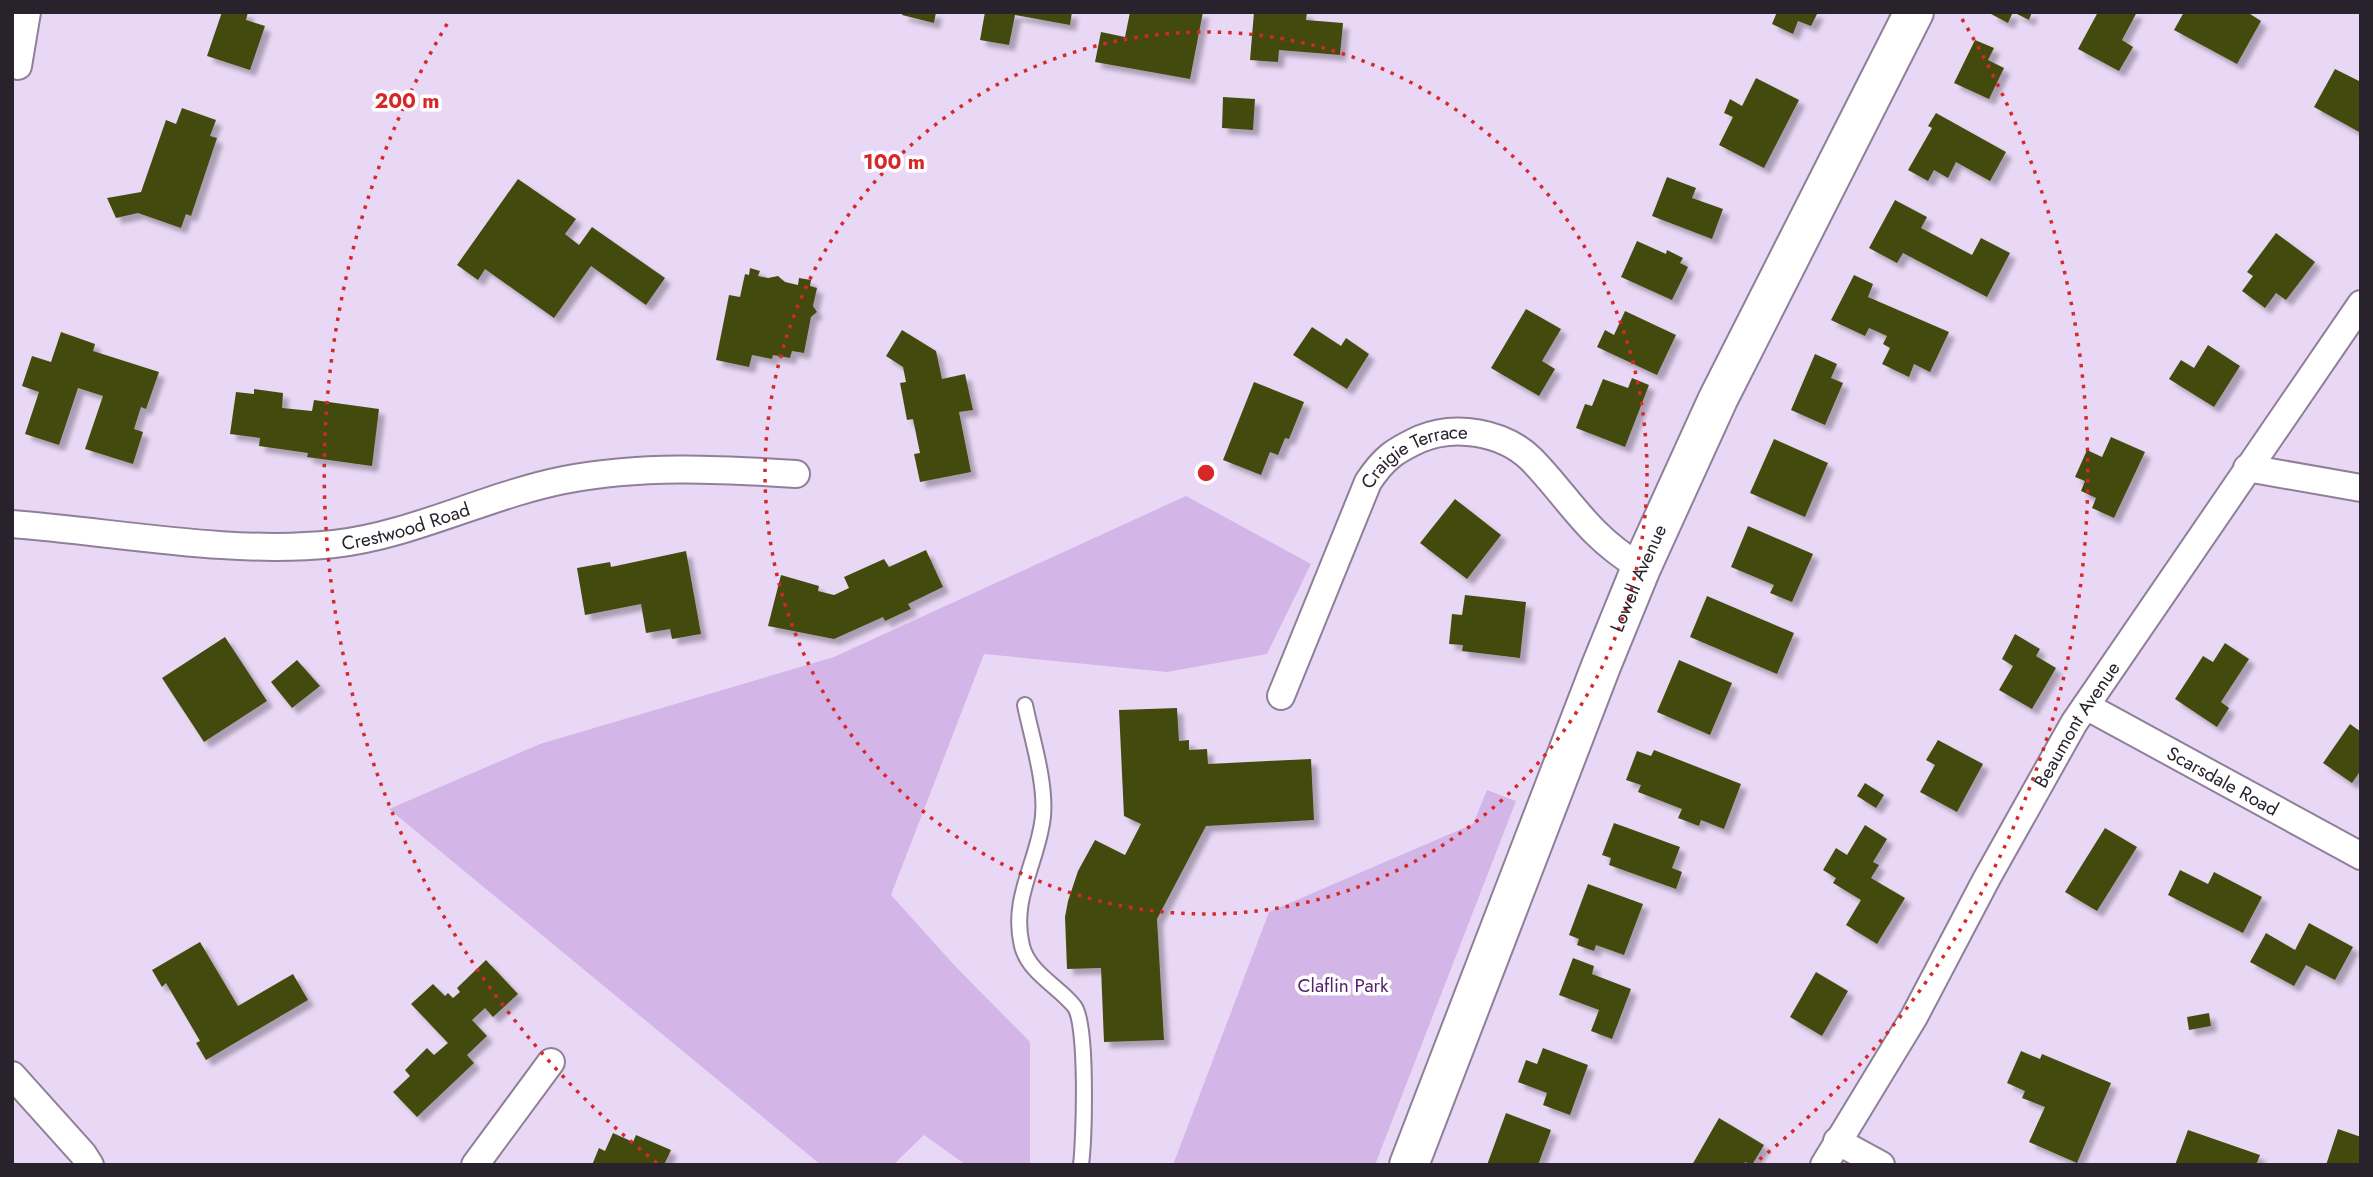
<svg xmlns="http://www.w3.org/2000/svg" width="2373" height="1177" font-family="Jost,sans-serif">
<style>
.green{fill:#d3b6e7}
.building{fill:#434c10;filter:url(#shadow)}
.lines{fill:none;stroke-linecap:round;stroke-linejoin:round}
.lane-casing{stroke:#8f7f99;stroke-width:18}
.street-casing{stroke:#8f7f99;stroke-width:30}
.secondary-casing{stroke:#8f7f99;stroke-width:42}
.lane{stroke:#fff;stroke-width:14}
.street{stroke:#fff;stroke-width:26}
.secondary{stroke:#fff;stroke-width:38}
.ring{fill:none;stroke:#d62828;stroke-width:3.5;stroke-dasharray:3.5 7}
.labels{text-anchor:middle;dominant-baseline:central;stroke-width:7;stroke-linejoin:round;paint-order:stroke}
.street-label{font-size:19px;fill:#28222c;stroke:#fff}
.park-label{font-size:19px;fill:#54226f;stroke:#fff}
.centre{fill:#d62828;stroke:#fff;stroke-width:3.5}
.ring-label{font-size:21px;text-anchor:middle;font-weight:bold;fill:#d62828;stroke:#fff;stroke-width:7;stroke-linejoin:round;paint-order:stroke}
</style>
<defs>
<filter id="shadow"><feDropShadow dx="6" dy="6" stdDeviation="2" flood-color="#0004"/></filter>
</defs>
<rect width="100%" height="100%" fill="#e9d8f5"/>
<path class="green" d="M1186 496 1311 564 1267 654 1167 672 984 654 891 895 956 967 1030 1042V1165H966L924 1135 893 1165H821L389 809 540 744 834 657Z
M1487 790 1516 801 1375 1165H1173L1269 912 1473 824Z"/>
<path class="building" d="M222 12H248L246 20 265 26 250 70 207 56Z
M903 12H936L934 23 902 15Z
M985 12H1072L1070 25 1015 15 1009 45 980 40Z
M1130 12H1203L1190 79 1095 62 1101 32 1125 37Z
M1254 12H1307L1306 20 1343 23 1340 55 1279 50 1278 62 1250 60Z
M1777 12H1818L1811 26 1798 21 1793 34 1772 24Z
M1992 12H2032L2029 20 2013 12 2008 23 1991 14Z
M2098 12H2137L2122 40 2133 47 2119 71 2078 49Z
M2184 12H2247L2261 21 2237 64 2174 30Z
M1975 40 1994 48 1988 60 2004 68 1989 99 1954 83Z
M2335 69 2361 82V133L2314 107Z
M1756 78 1799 100 1764 168 1719 145 1733 117 1724 113 1730 99 1742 106Z
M1223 97 1255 99 1253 130 1222 128Z
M182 108 216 120 210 136 217 138 191 216 186 214 181 228 138 213 116 218 107 198 141 192 166 120 176 124Z
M1936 113 2006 152 1990 181 1956 162 1948 178 1934 170 1928 181 1908 170 1932 128 1928 126Z
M1667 177 1696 188 1692 198 1723 209 1712 239 1652 216Z
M518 179 576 219 565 234 579 245 592 227 665 278 646 305 591 266 554 318 485 269 478 280 457 265Z
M1895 200 1927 217 1921 228 1972 255 1981 238 2010 253 1987 297 1903 253 1897 263 1869 248Z
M2276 233 2315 262 2286 300 2276 293 2265 308 2242 291 2253 276 2247 272Z
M1637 241 1666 254 1667 250 1683 258 1680 263 1688 267 1672 300 1621 277Z
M750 268 760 271 758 276 768 278 778 276 785 282 798 285 799 278 811 280 810 286 817 288 813 306 817 312 811 317 804 353 792 351 790 358 773 355 772 359 752 355 749 367 716 360 729 295 740 297 745 274 749 275Z
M1854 275 1873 284 1868 297 1949 332 1930 372 1914 364 1909 377 1882 364 1890 348 1883 344 1887 336 1869 328 1865 336 1831 320Z
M1526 309 1561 329 1542 361 1555 369 1539 396 1491 368Z
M1625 311 1676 335 1657 375 1597 347 1605 330 1614 335Z
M1312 327 1341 346 1346 338 1369 354 1347 389 1293 355Z
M902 330 936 351 942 379 965 374 973 410 959 412 971 472 920 482 914 454 920 453 913 419 907 420 900 383 906 382 903 367 886 356Z
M61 332 95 344 93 351 159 372 146 409 141 407 134 429 143 432 133 464 85 449 103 396 78 388 59 445 25 434 39 392 22 386 32 356 51 362Z
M2208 345 2240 366 2214 407 2169 379 2181 360 2194 368Z
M1815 354 1837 364 1831 378 1843 383 1825 425 1791 410Z
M1632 378 1649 385 1625 447 1576 428 1585 404 1592 406 1603 379 1628 388Z
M1254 382 1304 402 1289 439 1285 438 1278 455 1270 452 1261 475 1223 460Z
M254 389 283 393 282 408 312 411 314 400 379 409 372 466 307 457 308 453 259 446 260 438 230 434 236 392 254 394Z
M2111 437 2145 452 2114 518 2092 508 2096 498 2081 491 2085 481 2075 477 2087 450 2102 457Z
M1774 439 1828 463 1805 517 1750 493Z
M1455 499 1501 535 1467 579 1420 543Z
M1748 526 1813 554 1792 602 1770 593 1774 585 1731 567Z
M926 550 943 587 908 604 911 609 885 621 883 617 834 639 768 626 781 575 819 586 818 591 834 595 849 588 844 577 884 559 889 567Z
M686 551 701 634 672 639 670 629 646 633 641 604 585 615 577 568 610 562 611 567Z
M1465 595 1526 602 1520 658 1462 651 1463 645 1449 644 1452 614 1462 615Z
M1707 596 1794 633 1777 674 1690 637Z
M2015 634 2040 649 2036 656 2056 668 2032 709 1999 690 2013 666 2002 659Z
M225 637 267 701 204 742 162 678Z
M2225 643 2249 659 2221 702 2229 708 2217 727 2175 699 2203 656 2213 662Z
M297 660 320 686 292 708 271 682Z
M1679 660 1732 683 1710 735 1657 712Z
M1177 708 1179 741 1189 740V750L1207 749 1208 764 1311 759 1314 820 1206 826 1157 919 1164 1040 1104 1042 1101 968 1067 969 1065 917 1068 901 1078 871 1095 840 1125 855 1141 824 1124 816 1119 710Z
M2350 724 2361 732V774L2359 773 2352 783 2323 763Z
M1938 740 1983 764 1957 812 1920 792 1935 765 1926 760Z
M1654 750 1741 784 1724 829 1701 820 1699 826 1678 818 1682 809 1638 792 1641 785 1626 780 1637 751 1651 756Z
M1865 783 1884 795 1876 808 1857 796Z
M1614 823 1680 847 1672 868 1682 872 1676 889 1609 865 1611 858 1602 855Z
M1865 825 1887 839 1873 862 1879 865 1871 878 1905 898 1877 944 1846 925 1861 900 1833 883 1836 878 1823 870 1836 848 1847 855Z
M2105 828 2137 847 2097 911 2065 892Z
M2180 870 2208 884 2214 872 2262 897 2243 933 2168 895Z
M1588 884 1643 904 1624 955 1596 945 1594 951 1577 945 1579 939 1569 935Z
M2309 923 2353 947 2335 980 2306 965 2294 986 2250 962 2266 933 2295 950Z
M200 942 238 1006 293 974 308 1000 206 1060 196 1043 200 1041 166 983 162 987 152 970Z
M1573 958 1594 966 1592 974 1631 989 1612 1039 1591 1031 1599 1010 1559 995Z
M486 960 518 994 493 1017 485 1008 472 1020 487 1036 467 1055 474 1063 417 1117 393 1092 410 1076 405 1070 427 1048 434 1055 448 1043 411 1004 433 984 445 996 448 993 453 998 460 992 457 988Z
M1816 972 1848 991 1822 1036 1790 1017Z
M2209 1013 2211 1026 2189 1030 2187 1017Z
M1543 1048 1588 1065 1570 1115 1543 1105 1547 1093 1518 1082 1526 1060 1537 1064Z
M2021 1051 2040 1059 2042 1054 2111 1083 2077 1163 2029 1142 2045 1107 2022 1098 2025 1091 2007 1083Z
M1506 1113 1551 1130 1538 1165H1487Z
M1719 1118 1764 1145 1752 1165 1745 1162 1744 1165H1692Z
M2338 1129 2361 1137V1165H2326Z
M2188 1130 2260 1155 2256 1165H2175Z
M613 1133 633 1142 636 1135 671 1150 664 1165H592L599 1148 605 1151Z"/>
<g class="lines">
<g class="lane-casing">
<path id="lane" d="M1025 705C1032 739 1046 782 1043 816 1039 860 1010 898 1022 946 1029 973 1058 986 1074 1006 1088 1022 1084 1140 1081 1165"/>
</g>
<g class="street-casing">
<g id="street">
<path d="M18 66 27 12"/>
<path d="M2247 468 2361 488"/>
<path id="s1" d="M12 524C116 532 231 555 334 544 410 536 488 495 564 480 640 465 719 469 796 474"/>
<path id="s2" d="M1281 696 1368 482C1384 458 1394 451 1420 439 1455 424 1503 432 1531 459 1554 482 1572 509 1595 532 1609 546 1625 558 1641 568"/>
<path id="s3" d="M2086 706 2361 856"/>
<path d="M12 1075 83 1154 90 1165"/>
<path d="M1837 1141 1881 1165"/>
<path d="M475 1165 551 1062"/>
<path id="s4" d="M1824 1165 1914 1017 1987 878 2074 723 2361 304"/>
</g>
</g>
<g class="secondary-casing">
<g id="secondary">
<path id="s5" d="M1409 1165 1601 666 1641 568 1718 399 1914 12"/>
</g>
</g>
<use href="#lane" class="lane"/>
<use href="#street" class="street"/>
<use href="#secondary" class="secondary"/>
</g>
<g class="ring">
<circle cx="1206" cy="473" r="441"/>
<path d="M657 1163A882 882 0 0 1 450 19M1962 19A882 882 0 0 1 1755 1163"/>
</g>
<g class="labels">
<g class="street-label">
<text stroke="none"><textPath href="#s2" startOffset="287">Craigie Terrace</textPath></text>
<text stroke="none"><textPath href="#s1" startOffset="397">Crestwood Road</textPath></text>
<text stroke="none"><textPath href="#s5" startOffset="630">Lowell Avenue</textPath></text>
<text stroke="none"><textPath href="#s4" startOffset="508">Beaumont Avenue</textPath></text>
<text stroke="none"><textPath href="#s3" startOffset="156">Scarsdale Road</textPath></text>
</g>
<g class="park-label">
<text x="1343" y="985">Claflin Park</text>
</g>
</g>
<circle cx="1206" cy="473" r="10" class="centre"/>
<g class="ring-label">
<text x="407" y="108">200 m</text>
<text x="894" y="169">100 m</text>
</g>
<rect width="2373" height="1177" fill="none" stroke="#28222c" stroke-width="28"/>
</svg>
